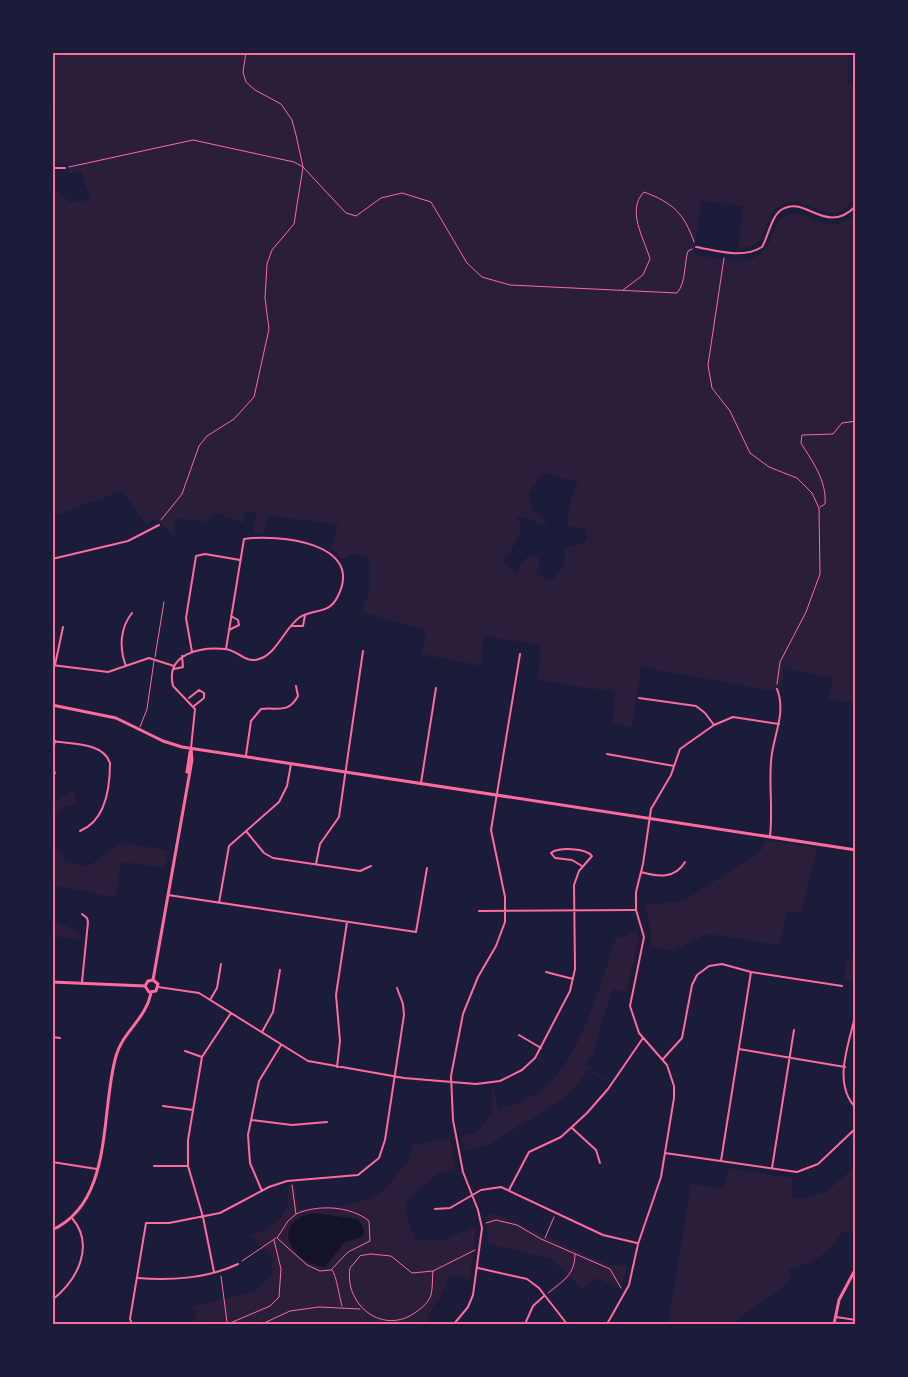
<svg xmlns="http://www.w3.org/2000/svg" width="908" height="1377" font-family="'PT Sans',sans-serif">
<style>
.green{fill:#2a1e3b;fill-rule:evenodd}
.water{fill:#12122b}
.lines{fill:none;stroke-linecap:round;stroke-linejoin:round}
.path{stroke:#ff6b9d;stroke-width:1}
.service{stroke:#ff6b9d;stroke-width:1}
.minor{stroke:#ff6b9d;stroke-width:2}
.tertiary{stroke:#ff6b9d;stroke-width:3}
.secondary{stroke:#ff6b9d;stroke-width:3}
.neatline{fill:none;stroke:#ff6b9d;stroke-width:2}
</style>
<rect width="100%" height="100%" fill="#1b1b3a"/>
<path class="green" d="M53 53H851L847 83 855 85 856 195C831 238 808 188 778 207 765 216 767 231 758 243L740 249H738L743 206 701 201 694 254C710 257 734 263 749 259 778 252 768 218 791 214 815 209 823 240 855 214V703L829 699 832 678 783 668 782 686 772 691 641 667 632 727 612 724 615 692 538 680 541 645 484 636 481 666 421 654 426 631 362 612 369 591V557L350 554 342 560 332 549 338 525 268 515 264 533H253L256 513 246 511 243 523 215 513 204 522 176 518 173 535 156 518 146 525 123 491 53 516V188L69 202 91 200 81 171 69 173 66 163 53 164V127L57 105 53 104ZM542 473 578 482 569 504 567 525 587 530V541L566 548 563 566 552 581 536 574 540 562 536 554C523 557 519 564 517 577L504 561C512 548 522 537 521 522L517 518 518 516 545 525 546 521 532 510 529 494Z
M75 790V804C64 805 57 812 53 821V803Z
M765 840 817 848 801 914 787 911 779 945 707 934 673 951 650 946 651 933 645 905 683 901 761 851Z
M52 841 66 862 87 867 122 843 168 850 165 868 122 862 115 897 53 885Z
M52 919 80 933 79 940 53 936Z
M637 928 638 941 627 992 612 989 593 1053 586 1065 607 1080 606 1082 588 1069C565 1104 549 1108 515 1128 493 1141 493 1146 465 1151L462 1136 476 1133 492 1114V1087H494L498 1109C516 1104 533 1098 547 1085 580 1057 603 978 616 937H625Z
M855 934 856 982H855L844 981 847 959 852 960Z
M450 1138 455 1170 437 1174 407 1200 405 1210 415 1240H445L476 1225 470 1278 448 1275C445 1297 431 1304 426 1324H190L198 1315 193 1306 255 1291 271 1275 273 1258 251 1236C276 1223 291 1217 288 1186L294 1185 300 1210C326 1207 359 1207 381 1192 393 1185 397 1168 409 1162L412 1145Z
M855 1165V1231L842 1233C824 1257 817 1261 788 1270L791 1281 738 1319 737 1324H668L691 1184 724 1189 728 1168 792 1178V1197C820 1202 837 1184 855 1165Z
M495 1213 609 1265H628L620 1289 597 1278 582 1289 570 1277 550 1293 548 1290 568 1274 552 1259 488 1244 487 1216Z"/>
<path class="water" d="M313 1213 358 1219 364 1230 363 1236 344 1243 325 1267C294 1265 267 1223 313 1213Z"/>
<g class="lines">
<path class="path" d="M69 167 193 140 294 162 303 167 346 213 356 216 381 198 402 193 431 202 467 263 482 277 510 285 677 293C686 283 684 264 688 251L692 249
M724 258 708 365 712 388 730 411 750 453 769 467 797 478 812 493 819 508 820 574 806 612 780 662 777 684
M623 290 643 275 650 259C644 238 626 210 644 192 673 203 684 213 694 242
M820 507 825 504C827 481 812 461 801 443L802 435 833 434 842 423 856 421
M161 520 182 494 199 446 207 436 234 419 254 397 269 329 265 298 267 264 272 250 294 224 303 167 296 135 292 120 281 104 255 90 246 82 243 72 246 52
M292 1185 296 1214 288 1221 277 1238 307 1265 320 1271 331 1270 348 1252 370 1241 369 1221C351 1206 317 1204 296 1214
M486 1223 496 1220 517 1225 541 1239 610 1269 621 1288
M545 1238 554 1217
M371 1254 391 1256 412 1273 433 1271C432 1279 433 1287 431 1295 428 1303 423 1307 416 1312 384 1336 344 1306 350 1268L360 1256Z
M242 1261 276 1238
M332 1270C337 1276 339 1297 342 1306
M433 1271 475 1250
M221 1276 227 1322
M548 1293C563 1281 575 1275 575 1254
M228 1324 270 1306 279 1297 281 1269 274 1240
M262 1324 290 1311 319 1307 360 1309"/>
<path class="service" d="M155 657 164 602
M140 727 147 709 154 661"/>
<path class="minor" d="M52 168H65
M696 247C718 251 742 259 762 247 768 237 771 217 781 210 806 194 825 237 856 206
M52 559 128 541 159 525
M291 626H303L305 615
M229 630 239 625 238 620 231 616
M192 652 186 618 196 556 205 554 240 560
M52 665 108 672 149 658 174 666
M55 665 63 627
M126 666C119 648 120 628 132 613
M174 669 183 667 182 656
M189 698 199 690 204 693V698L194 706
M639 698 696 706 705 713 714 725
M52 741C70 744 103 742 110 763 110 788 105 821 80 831
M191 748 195 709 173 686C165 653 201 647 225 649 238 650 245 664 259 659 277 654 285 627 300 617 315 608 329 615 338 596 365 542 277 534 244 539L226 649
M607 754 674 766
M52 755 55 741
M246 755 251 721 261 709C278 707 288 714 298 696L296 686
M52 767 55 773
M421 783 436 688
M246 831 264 853 273 858 360 871 371 866
M770 836C773 811 769 787 771 762 772 738 787 714 777 689
M316 864 320 844 339 817 363 651
M641 872C658 877 675 879 685 862
M168 895 416 932 427 868
M219 903 229 846 279 802 287 786 291 764
M479 911 635 910
M82 914 87 918 88 922 82 982
M546 972 573 979
M158 987 199 993 308 1061 404 1078 476 1084 500 1081 522 1070 535 1058 570 991 575 969 574 885 579 871 592 856C586 848 559 847 551 853L555 858 572 860 582 866
M210 1000 217 988 221 964
M855 1016C849 1045 832 1083 856 1108
M262 1032 273 1012 280 970
M519 1035 541 1048
M52 1037 60 1038
M739 1049 845 1067
M185 1051 202 1057
M663 1059 682 1038 692 985 697 975 709 966 722 964 751 972 842 986
M337 1067 340 1041 336 995 347 922
M163 1106 193 1110
M251 1120 292 1125 327 1122
M572 1128 596 1150 600 1163
M665 1153 797 1172 818 1164 856 1128
M721 1161 751 972
M52 1162 97 1169
M154 1166H188
M772 1168 794 1030
M509 1190 529 1152 561 1137 587 1113 608 1089 643 1038
M262 1191 250 1163 248 1135 259 1081 281 1045
M435 1209 450 1208 481 1190 501 1187 603 1235 637 1243
M478 1268 527 1279 539 1288 567 1324
M214 1272 203 1217 188 1166V1140L202 1057 231 1013
M138 1278C170 1281 209 1278 238 1264
M52 1300C78 1280 95 1245 72 1218
M836 1317 856 1320
M132 1324 130 1319 146 1223H169L220 1213 269 1187 287 1181 358 1175 379 1158 385 1140 404 1015 403 1004 397 988
M454 1324 468 1307 473 1295 482 1228 478 1210 463 1172 453 1120 451 1076 463 1014 478 977 496 946 505 922V897L491 830 520 654
M525 1324 533 1306 544 1296
M607 1324 629 1285 638 1244 661 1177 674 1098V1086L667 1065 639 1033 630 1006 644 937 636 910V892L643 864 651 809 671 775 680 749 714 725 733 717 779 724"/>
<path class="tertiary" d="M187 772 190 752
M153 980 192 760 191 748
M52 982 145 986
M145 986 149 992 156 991 158 984 153 980
M145 986 148 981 153 980
M52 1230C114 1202 100 1112 116 1056 123 1031 146 1019 151 993"/>
<path class="secondary" d="M52 705 116 718 163 741 182 747 856 850
M834 1324 839 1300 856 1268"/>
</g>
<rect width="908" height="1377" fill="none" stroke="#1b1b3a" stroke-width="108"/>
<rect x="54" y="54" width="800" height="1269" class="neatline"/>
</svg>
